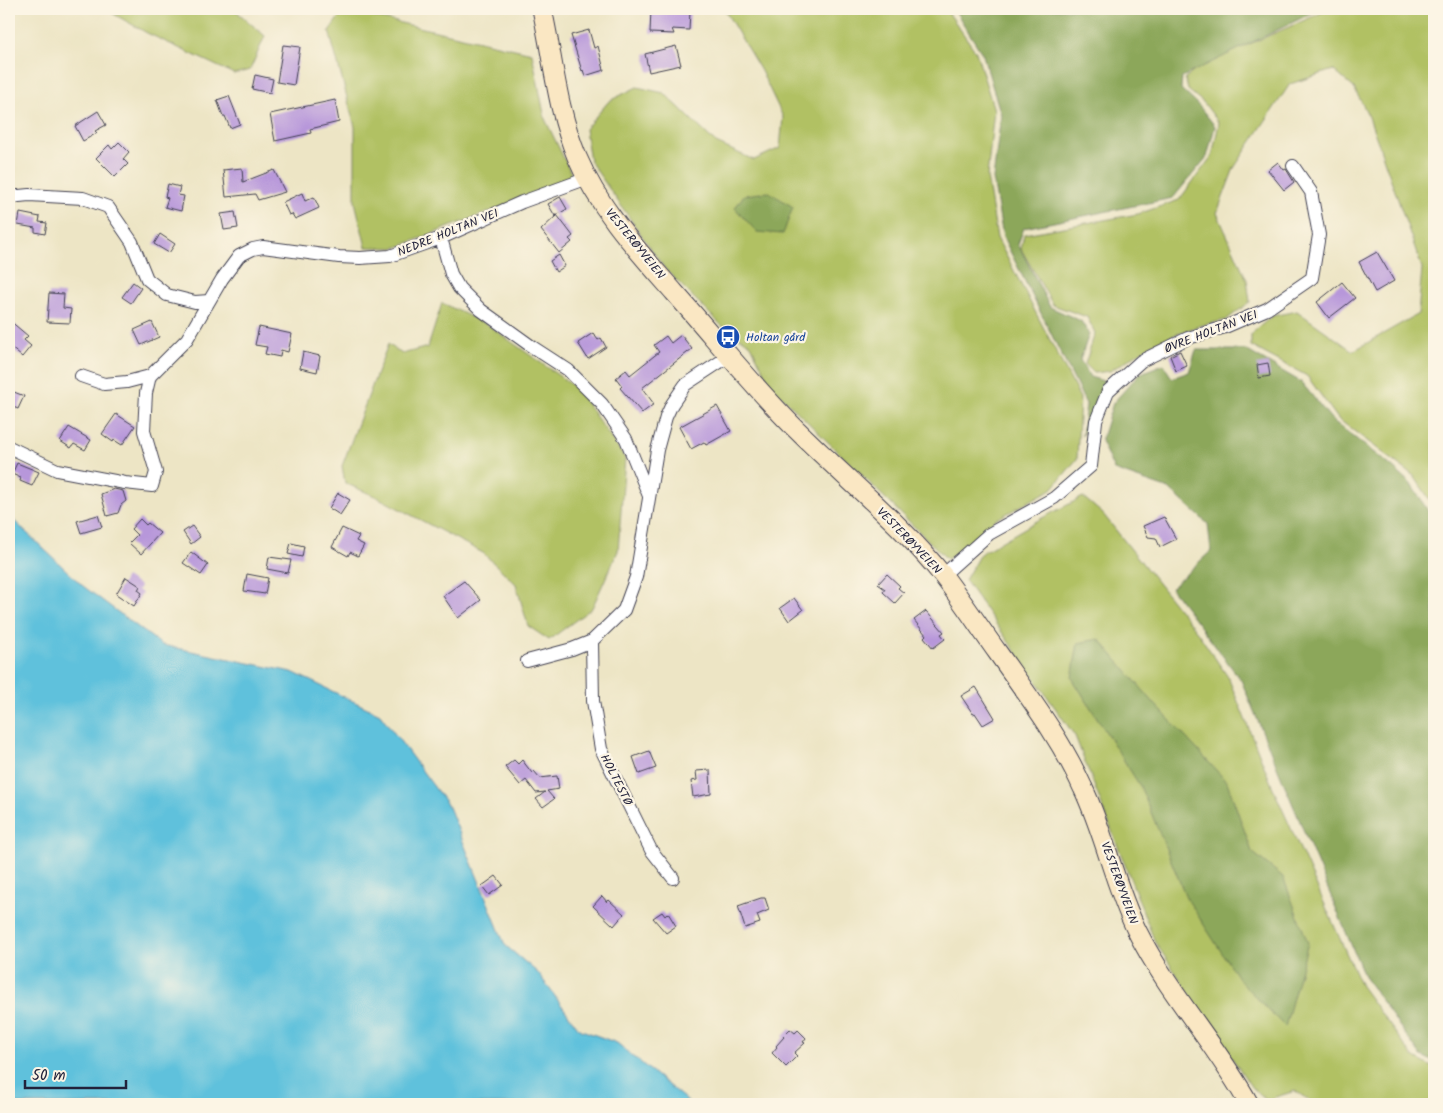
<svg xmlns="http://www.w3.org/2000/svg" width="1443" height="1113" font-family="Kalam,sans-serif">
<style>
.green{fill:#b1c164;stroke:#6a7250}
.forest{fill:#8ca75a;stroke:#57644a}
.water{fill:#5ec1dc;stroke:#40728c}
.building{fill:#b797da}
.lines{fill:none;stroke-linecap:round;stroke-linejoin:round}
.minor-casing{stroke:#403f50;stroke-width:14}
.secondary-casing{stroke:#403f50;stroke-width:21}
.minor{stroke:#fff;stroke-width:12}
.secondary{stroke:#fae7c3;stroke-width:19}
.labels{text-anchor:middle;dominant-baseline:central;stroke-width:4.5;stroke-linejoin:round;paint-order:stroke}
.street-label{font-size:12px;fill:#22223b;stroke:#fcf5e5}
.transit-label{font-size:12px;fill:#164399;stroke:#fcf5e5;text-anchor:start}
</style>
<rect width="100%" height="100%" fill="#fcf5e5"/>
<filter id="ink" filterUnits="userSpaceOnUse"><feTurbulence type="fractalNoise" baseFrequency=".02" numOctaves="2"/><feDisplacementMap in="SourceGraphic" scale="10" xChannelSelector="R" yChannelSelector="G"/><feConvolveMatrix kernelMatrix="1 2 1 2 8 2 1 2 1" color-interpolation-filters="sRGB"/></filter>
<filter id="wash" filterUnits="userSpaceOnUse"><feTurbulence type="fractalNoise" baseFrequency=".0096" numOctaves="4" result="noise"/><feDisplacementMap in="SourceGraphic" scale="20" xChannelSelector="R" yChannelSelector="G"/><feGaussianBlur stdDeviation="1.12" result="paint"/><feColorMatrix in="noise" values="0 0 0 0 0 0 0 0 0 0 0 0 0 0 0 0 0 1.4 0 .05"/><feComposite in="paint" operator="in"/></filter>
<g filter="url(#wash)">
<rect width="100%" height="100%" fill="#ede5c5"/>
<path class="green" d="M105 9H234L265 36 250 70 234 74 147 33Z
M724 9H946L976 52 994 110 987 177 997 238 1080 398 1077 459 1052 489 995 520 961 551 947 559 771 386 751 345 721 325 665 269 590 161 585 129 609 101 637 87 664 93 716 143 754 160 780 148 783 117 761 71Z
M1330 9H1434V506L1414 476 1338 419 1307 376 1251 346V334L1272 316 1297 311 1353 351 1418 314 1422 268 1369 117 1354 88 1333 70 1290 84 1234 168 1217 213 1247 280 1250 302 1226 320 1198 326 1156 342 1110 371 1094 373 1085 364 1095 333 1087 317 1053 305 1021 249 1024 234 1138 214 1179 200 1212 156 1219 123 1204 103 1188 90 1185 78 1204 64Z
M344 10 532 53 545 119 574 179 395 248 366 247 355 202V127L329 31Z
M442 303 488 325 576 388 625 458 618 551 592 608 549 640 528 626 516 584 483 553 377 497 345 483 342 466 388 344 402 354 428 347Z
M1083 497 1103 514 1198 633 1228 677 1273 788 1361 986 1413 1057 1434 1068V1104H1315L1295 1091 1266 1100 1252 1088 1155 942 1075 736 965 580 980 554 1042 518Z"/>
<path class="forest" d="M954 9H1320L1182 77 1181 89 1199 106 1215 126 1207 157 1173 198 1024 228 1018 244 1050 307 1081 321 1089 334 1080 360 1090 377 1107 382 1082 436 1086 404 1003 237 993 179 1001 115 983 55Z
M769 192 793 207 783 234 757 232 735 208 744 195Z
M1196 350H1246L1301 382 1332 420 1391 466 1410 483 1434 520V1062L1420 1055 1365 978 1241 680 1171 588 1211 551 1208 524 1169 489 1114 470 1101 441 1113 403 1139 374 1163 364 1172 378 1189 372Z
M1099 639 1154 703 1227 782 1252 852 1283 877 1308 943 1285 1027 1240 981 1186 897 1140 786 1072 678 1078 643Z"/>
<path class="water" d="M9 516 83 586 162 645 292 672 380 714 449 807 505 945 538 973 579 1029 617 1043 691 1104H9Z"/>
<g id="blocks">
<path class="building" d="M651 9 690 11 689 30 672 29 674 34 650 33Z
M589 30 594 48 598 46 604 70 585 76 583 70 582 71 571 35Z
M283 45 300 47 294 85 277 82Z
M676 46 681 65 649 72 645 54Z
M255 75 273 79 270 93 252 89Z
M229 96 240 124 230 128 225 116H223L217 100Z
M335 100 339 122 310 129 311 133 275 141 270 114Z
M98 111 106 125 95 131 97 133 83 141 75 126Z
M119 142 129 152 123 159 128 164 115 177 96 158 109 145 112 149Z
M1278 162 1284 170 1286 169 1294 182 1284 190 1268 170Z
M242 168 243 182 274 170 285 192 258 200 255 194 226 197 223 170Z
M168 184 180 187 178 195 184 196 181 211 165 207 168 198 165 197Z
M302 193 305 201 314 197 319 208 295 219 292 214 289 215 283 202Z
M560 197 567 209 555 216 548 204Z
M235 212 238 228 224 230 221 214Z
M20 213 40 217 39 222 47 223 45 234 35 232V228L18 225Z
M557 215 573 236 569 239 572 242 559 253 541 230Z
M160 234 175 244 169 253 154 244Z
M1377 252 1394 281 1375 292 1359 262Z
M559 255 565 266 556 272 550 261Z
M133 282 141 288 131 303 122 297Z
M1342 282 1355 298 1329 318 1317 302Z
M49 293 64 294 63 308 71 309 70 323 47 322Z
M9 320 28 336 24 340 31 346 22 357 9 346Z
M152 322 159 337 141 345 134 330Z
M259 327 292 334 288 352 281 350 280 357 265 354 267 347 255 345Z
M593 333 598 340 601 338 606 347 588 359 578 343Z
M681 335 692 349 642 388 654 404 642 413 620 388 622 386 616 378 626 370 630 375 659 352 654 345 666 336 671 343Z
M1180 351 1187 366 1176 371 1170 356Z
M303 352 320 356 317 372 300 368Z
M1268 363 1270 376 1259 378 1257 365Z
M9 390 24 396 18 409 9 405Z
M717 406 731 431 706 445 704 442 691 449 679 427Z
M116 414 135 426 122 445 114 440 113 442 102 434Z
M69 427 91 440 85 450 74 444 71 448 60 441Z
M17 463 39 472 32 486 20 481 21 478 12 474Z
M114 489 123 491 126 501 121 505 118 513 107 516 101 494Z
M338 493 350 500 340 515 329 508Z
M98 515 102 527 81 533 77 521Z
M1164 517 1176 539 1160 547 1156 538 1148 537 1143 526Z
M140 519 146 525 148 523 160 533 141 554 129 543 137 535 131 529Z
M192 526 200 537 191 544 183 532Z
M342 528 359 536 356 541 364 545 358 556 350 552 348 556 332 547Z
M291 543 304 546 302 557 288 554Z
M191 552 208 565 201 575 183 563Z
M269 557 291 560 288 573 267 569Z
M247 574 268 578 265 594 244 591Z
M887 574 900 586 898 588 904 593 895 603 883 592 885 589 878 584Z
M126 577 140 586 138 590 142 593 134 606 116 594Z
M464 581 481 600 458 618 443 596Z
M794 598 803 610 789 621 780 608Z
M926 611 944 632 941 634 945 639 933 648 924 637 926 635 914 620Z
M976 687 995 718 983 725 975 713 973 714 961 696Z
M649 751 656 768 639 774 633 757Z
M514 760 518 764 522 760 532 773 534 771 540 778 557 776 559 789 547 791 554 799 543 807 536 799 545 792 536 793 526 780 520 785 505 767Z
M710 770 711 794 693 797 691 781 697 780 696 771Z
M496 876 503 885 489 895 482 886Z
M602 896 607 902 609 900 624 914 614 926 593 906Z
M761 898H765L769 910 757 915 760 923 745 928 738 906Z
M662 912 665 916 668 913 676 926 666 933 653 918Z
M790 1029 795 1033 798 1030 806 1038 803 1042 805 1043 794 1053 797 1056 786 1067 772 1053 777 1047 776 1046 784 1037 783 1036Z"/>
</g>
</g>
<g filter="url(#ink)">
<use href="#blocks" fill-opacity="0" stroke="#403f50" stroke-width="1"/>
<g class="lines">
<g class="minor-casing">
<path id="minor" d="M9 197 29 195 83 198 108 207 132 242 147 279 167 295 195 302 209 301
M441 238 451 274 459 288 481 310 531 346 568 370 602 404 626 439 649 496
M81 376 104 384 127 382 150 376
M9 447 57 470 125 483 152 486 156 472 144 431 146 393 150 376 187 339 222 279 239 256 253 249 263 247 339 257 360 258 390 256 441 238 522 202 588 178
M942 576 989 534 1054 498 1091 466 1096 421 1108 391 1141 361 1188 338 1225 327 1267 309 1312 278 1319 235 1311 192 1293 166
M592 641 593 701 601 749 651 850 673 878
M527 661 572 649 592 641 624 610 636 577 657 450 666 417 672 404 685 385 729 356"/>
</g>
<g class="secondary-casing">
<path id="secondary" d="M542 9C553 58 557 110 577 157 599 209 638 251 674 292 715 338 754 388 798 431 846 479 902 524 944 577 963 602 980 628 998 653 1029 697 1061 739 1083 788 1105 834 1114 885 1137 931 1168 993 1216 1044 1249 1104"/>
</g>
<use href="#minor" class="minor"/>
<use href="#secondary" class="secondary"/>
</g>
</g>
<defs>
<g id="bus-disc" transform="scale(1.25)"><circle r="9.5" fill="#1a4fb4" stroke="#fcf5e5"/><path d="M-5-6H5V4H4V6H2V4H-2V6H-4V4H-5ZM-3.5-4V0h7V-4ZM-3.5 1.2v1.5H-2V1.2ZM2 1.2v1.5H3.5V1.2Z" fill="#fff"/></g>
</defs>
<g fill-rule="evenodd">
<use href="#bus-disc" x="728" y="337"/>
</g>
<g class="labels">
<g class="street-label">
<text transform="translate(448 233) rotate(-22)">NEDRE HOLTAN VEI</text>
<text transform="translate(635 244) rotate(51)">VESTERØYVEIEN</text>
<text transform="translate(1211 332) rotate(-21)">ØVRE HOLTAN VEI</text>
<text transform="translate(909 541) rotate(46)">VESTERØYVEIEN</text>
<text transform="translate(616 780) rotate(63)">HOLTESTØ</text>
<text transform="translate(1119 883) rotate(70)">VESTERØYVEIEN</text>
</g>
<g class="transit-label">
<text x="746" y="337">Holtan gård</text>
</g>
</g>
<rect width="1443" height="1113" fill="none" stroke="#fcf5e5" stroke-width="30"/>
<path d="M25 1080v8h101v-8" fill="none" stroke="#22223b" stroke-width="2.5"/>
<text x="32" y="1080" font-size="15" fill="#22223b" stroke="#fcf5e5" stroke-width="4" paint-order="stroke">50 m</text>
</svg>
